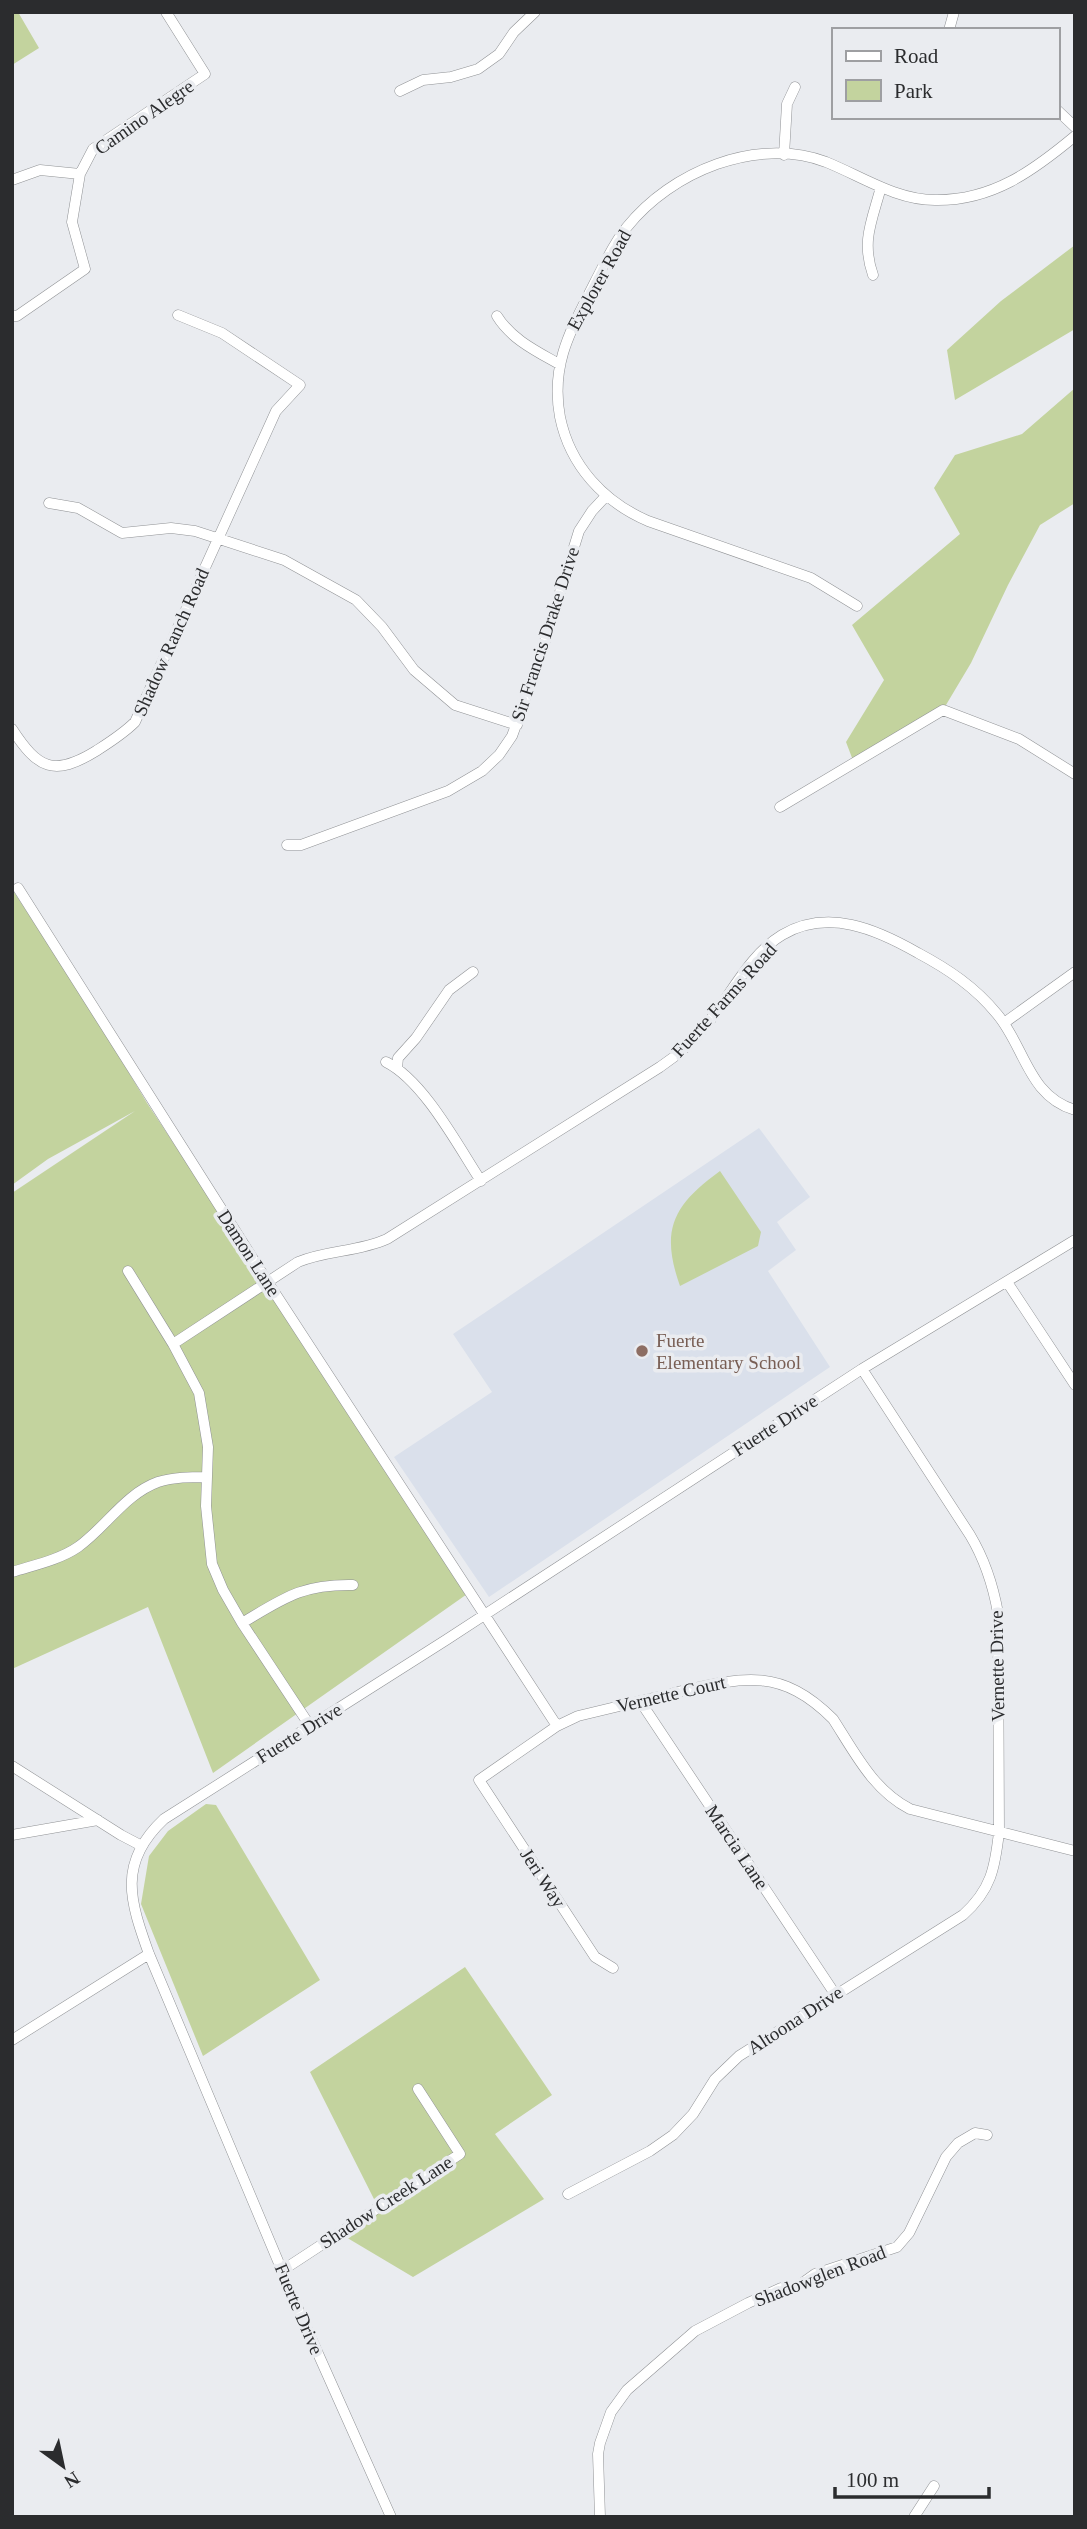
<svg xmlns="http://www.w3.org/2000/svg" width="1087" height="2529" font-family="Georgia,serif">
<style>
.built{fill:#dae0eb}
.green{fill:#c3d39e}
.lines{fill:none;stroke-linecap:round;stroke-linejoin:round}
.minor-casing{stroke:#909295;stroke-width:11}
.minor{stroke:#fff;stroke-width:10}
.education-dot{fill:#8d6e63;stroke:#eaecf0;stroke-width:2.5}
.labels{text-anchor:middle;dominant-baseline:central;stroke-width:7;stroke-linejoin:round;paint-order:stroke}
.street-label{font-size:19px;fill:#2b2c2e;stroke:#eaecf0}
.education-label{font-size:19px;fill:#785e54;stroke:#eaecf0;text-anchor:start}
</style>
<rect width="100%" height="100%" fill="#eaecf0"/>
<path class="built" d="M759 1128 810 1197 777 1222 796 1250 768 1271 830 1367 489 1597 394 1457 492 1392 453 1334Z"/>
<path class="green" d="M12 12H18L39 48 12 65Z
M1075 245V329L955 400 947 350 1001 301Z
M1075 388V503L1040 525 1008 585 971 663 943 710 854 763 846 742 884 680 852 625 960 534 934 488 955 455 1022 434Z
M12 889 95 1016 147 1103 470 1592 213 1773 148 1607 12 1669V1193L135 1111 48 1159 12 1185Z
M720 1171 761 1232 758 1246 680 1286C660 1230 673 1205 720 1171Z
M206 1804 216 1805 320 1980 203 2056 141 1904 149 1856 168 1831Z
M465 1967 552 2095 495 2134 544 2199 413 2277 339 2233 378 2207 310 2072Z"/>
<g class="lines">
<g class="minor-casing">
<path id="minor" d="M949 30 954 12
M400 91 423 80 451 77 478 69 499 54 514 32 535 12
M1057 110 1075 127
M784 155 787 104 795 87
M12 180 40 170 80 174
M873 275C861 241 872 221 881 187
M12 316H17L85 269 72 222 80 174 93 149 205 74 166 12
M497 316C511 339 536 351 559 364
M49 503 78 508 122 533 171 528 195 531 284 560 356 600 382 627 414 670 455 705 517 725
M857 606 811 578 648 521C604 502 570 466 560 417 550 363 572 328 595 282 605 263 613 244 627 227 671 172 756 136 826 162 861 176 896 200 935 200 992 201 1033 171 1075 136
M12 729C38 769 54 777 96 751 110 742 123 734 135 722L276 411 300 385 222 333 178 315
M780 807 943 710 1019 739 1075 774
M287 845H301L448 791 482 771 499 755 512 736 535 673 579 531 592 511 606 496
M18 888 267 1281 557 1726
M1004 1023 1075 972
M386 1062C424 1081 458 1146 481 1181
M397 1068 398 1058 416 1038 449 990 473 972
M128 1271 173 1344 199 1393 208 1447 206 1506 212 1564 223 1590 242 1623 310 1726
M1007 1282 1075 1385
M173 1344 298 1262C327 1250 358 1252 387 1239L660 1067C678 1055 694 1041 707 1024 731 995 749 955 782 935 828 908 876 929 918 953 948 969 975 987 997 1014 1025 1047 1028 1096 1075 1110
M12 1572C34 1565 59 1560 78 1547 106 1527 125 1494 158 1482 174 1477 191 1477 207 1477
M242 1623C284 1598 302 1584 353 1585
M640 1701 835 1994
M12 1766 121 1835 142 1846
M12 1835 98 1820
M613 1968 595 1957 479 1780 557 1726 578 1716C611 1708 645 1700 678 1692 743 1677 781 1667 833 1719 855 1753 873 1790 910 1809L1075 1851
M12 2040 149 1954
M568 2194 650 2151 673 2135 693 2114 715 2079 739 2056 963 1915C991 1890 995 1868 999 1832L998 1613C993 1585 985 1560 970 1535L862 1369
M283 2270 460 2154 418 2089
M391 2517 299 2311 149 1954C130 1901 117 1863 164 1819L446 1640 862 1369 1075 1240
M600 2517 598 2454 600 2443 611 2412 627 2390 695 2331 748 2303 781 2288 794 2289 815 2274 897 2247 909 2233 946 2157 958 2143 975 2133 987 2135
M914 2517 934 2486"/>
</g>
<use href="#minor" class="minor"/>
</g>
<circle class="education-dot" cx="642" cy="1351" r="7"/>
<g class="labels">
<g class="street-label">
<text transform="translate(144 117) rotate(-35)">Camino Alegre</text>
<text transform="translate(599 280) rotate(-61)">Explorer Road</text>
<text transform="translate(545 634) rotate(-72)">Sir Francis Drake Drive</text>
<text transform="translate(171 642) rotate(-66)">Shadow Ranch Road</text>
<text transform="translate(724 1000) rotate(-48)">Fuerte Farms Road</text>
<text transform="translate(249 1253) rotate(57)">Damon Lane</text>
<text transform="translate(775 1425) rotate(-33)">Fuerte Drive</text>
<text transform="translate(997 1666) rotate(-91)">Vernette Drive</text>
<text transform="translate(671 1694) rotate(-13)">Vernette Court</text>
<text transform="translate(299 1733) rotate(-32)">Fuerte Drive</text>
<text transform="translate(737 1847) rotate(56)">Marcia Lane</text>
<text transform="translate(543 1878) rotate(57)">Jeri Way</text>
<text transform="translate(795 2020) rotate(-33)">Altoona Drive</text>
<text transform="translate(386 2202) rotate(-33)">Shadow Creek Lane</text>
<text transform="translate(820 2276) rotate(-21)">Shadowglen Road</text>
<text transform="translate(299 2309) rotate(67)">Fuerte Drive</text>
</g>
<g class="education-label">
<text x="656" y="1340">Fuerte<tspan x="656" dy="22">Elementary School</tspan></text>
</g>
</g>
<rect width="1087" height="2529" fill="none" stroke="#2b2c2e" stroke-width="28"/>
<rect x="832" y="28" width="228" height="91" fill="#eaecf0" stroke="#9e9fa2" stroke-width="2"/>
<rect x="846" y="51" width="35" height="10" fill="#ffffff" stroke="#9e9fa2" stroke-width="2"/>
<text x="894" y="63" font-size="21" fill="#2b2c2e">Road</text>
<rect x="846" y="80" width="35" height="21" fill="#c3d39e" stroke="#9e9fa2" stroke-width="2"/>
<text x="894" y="98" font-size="21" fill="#2b2c2e">Park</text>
<g transform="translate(63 2466) rotate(147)" stroke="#eaecf0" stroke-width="5" paint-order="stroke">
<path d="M0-5L12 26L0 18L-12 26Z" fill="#2b2c2e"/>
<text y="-10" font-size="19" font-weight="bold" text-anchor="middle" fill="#2b2c2e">N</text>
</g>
<path d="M835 2487v10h154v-10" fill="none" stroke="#2b2c2e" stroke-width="3.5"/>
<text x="846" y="2487" font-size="21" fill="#2b2c2e" stroke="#eaecf0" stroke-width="5" paint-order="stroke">100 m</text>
</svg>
